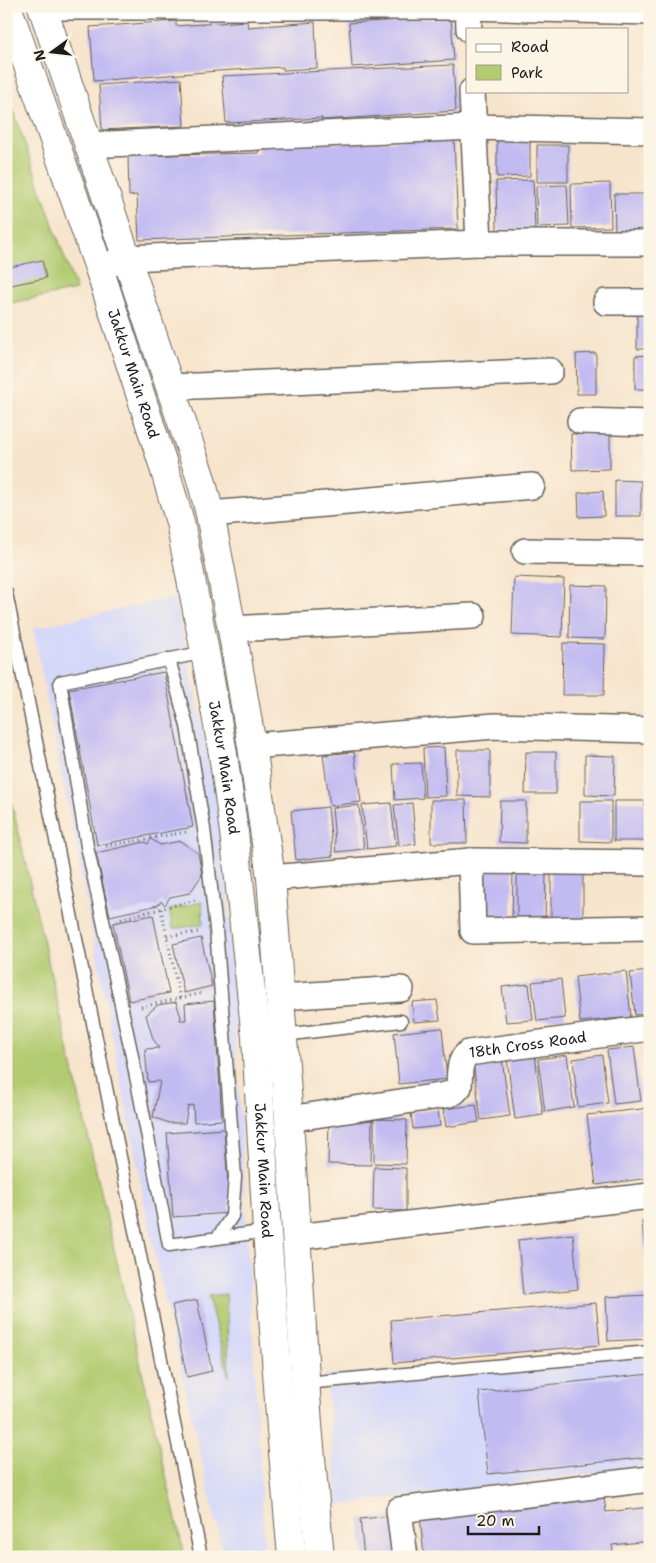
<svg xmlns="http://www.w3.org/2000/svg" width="656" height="1563" font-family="'Shantell Sans',sans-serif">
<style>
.built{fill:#d5d8f9}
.green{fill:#b2cb71;stroke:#677446}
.building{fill:#c2bbf2}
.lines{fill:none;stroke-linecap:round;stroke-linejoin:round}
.lane-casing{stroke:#69625a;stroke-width:15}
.street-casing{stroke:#69625a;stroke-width:28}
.secondary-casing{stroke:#69625a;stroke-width:30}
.path{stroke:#69625a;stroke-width:3;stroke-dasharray:1 4;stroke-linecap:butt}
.lane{stroke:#fff;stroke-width:12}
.street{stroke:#fff;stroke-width:25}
.secondary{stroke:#fff;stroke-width:28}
.labels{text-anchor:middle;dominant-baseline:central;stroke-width:4.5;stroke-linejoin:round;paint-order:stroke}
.street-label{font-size:15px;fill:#1c1c1c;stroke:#fcf5e5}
</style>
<rect width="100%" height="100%" fill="#fcf5e5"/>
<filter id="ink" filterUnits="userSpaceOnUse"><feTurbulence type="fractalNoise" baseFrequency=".02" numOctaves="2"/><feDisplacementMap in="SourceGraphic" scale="10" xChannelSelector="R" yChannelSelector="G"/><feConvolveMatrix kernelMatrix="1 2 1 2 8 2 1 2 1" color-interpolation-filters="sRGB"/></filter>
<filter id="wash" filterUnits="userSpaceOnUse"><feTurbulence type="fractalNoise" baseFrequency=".0096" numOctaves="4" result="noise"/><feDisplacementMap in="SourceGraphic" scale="20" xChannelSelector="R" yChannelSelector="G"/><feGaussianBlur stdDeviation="1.12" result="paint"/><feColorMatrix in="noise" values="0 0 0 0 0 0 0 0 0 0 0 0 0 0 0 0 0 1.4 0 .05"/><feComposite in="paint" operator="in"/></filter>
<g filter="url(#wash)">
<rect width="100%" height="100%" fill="#f7e4cc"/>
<path class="built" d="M175 597 224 831 265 1557H224L156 1261 33 628Z
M650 1353V1466L338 1505 326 1375Z"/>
<path class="green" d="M6 90 76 290 6 304Z
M6 778 183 1550 184 1557H6Z
M202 902 203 924 173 929 169 910Z
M226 1294 229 1377 208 1296Z"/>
<g id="blocks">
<path class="building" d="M451 17 454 60 352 67 349 23Z
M176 21V26L247 21 248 27 315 22 317 68 283 70V67L218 71 94 81 90 27Z
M453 65 456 111 322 120V118L226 123 222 76Z
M181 79 184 126 102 130 99 85Z
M497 137H530V176L497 177Z
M454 139 458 229 139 240 137 195 129 196 128 156 258 153 259 146Z
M537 145H568V182H537Z
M647 147H650V192H647Z
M533 180 535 230H497L496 181Z
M610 183 611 227 572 228 571 184Z
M567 185 569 226 537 227 536 186Z
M614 194H645V230L615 231Z
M648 195H650V234H648Z
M42 260 46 278 6 286V268Z
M637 310H650V349H637Z
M596 353V394H577L576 354Z
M650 355V389H635V356Z
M610 433V469L572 470 571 434Z
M615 480 641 481V516H615Z
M644 484H650V519L646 520Z
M603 491 604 516 579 517 578 493Z
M514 577 564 579 562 637 512 635Z
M570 585 606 586 605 639 569 638Z
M563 643 605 644 604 695H562Z
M164 672 193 827 97 845 69 689Z
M444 747 446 796 425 797 423 748Z
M457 750H490V797L457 796Z
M354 752 361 802 330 806 323 755Z
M526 752H556V794H525Z
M585 755 615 756 614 796 585 795Z
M421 763 423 798 395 800 393 764Z
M648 798H650V844H647Z
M431 800H466L467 843H431Z
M500 801H526V843L499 842Z
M580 801H611V842L580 841Z
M614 801H645V841H614Z
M391 803 396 846 367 849 362 805Z
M412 803 416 844 399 846 394 805Z
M359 805 364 849 336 852 332 808Z
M328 807 333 856 296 860 291 811Z
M151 839 160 845 180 841 198 853 202 875 190 893 170 897 165 905 161 901 158 905 110 916 96 853 145 842 148 844Z
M551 868 583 869V923H551Z
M481 870H513L512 920H480Z
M517 870H546L545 921H517Z
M153 915 169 993 129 1001 113 923Z
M201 938 212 986 184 993 173 944Z
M626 971 631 1017 580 1022 575 977Z
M650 971V1013L635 1015 630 973Z
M561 979 565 1018 537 1021 532 982Z
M529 984 533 1020 506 1022 502 987Z
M437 1000 440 1020 414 1022 412 1002Z
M214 1001 222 1120 194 1122 193 1105 188 1106 185 1123H169L153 1117 160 1081 148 1082 145 1049 159 1048 153 1039 146 1015 158 1005 176 1002 181 1017 180 1020H186L185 1004Z
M442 1028 447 1079 399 1084 394 1033Z
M634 1047 641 1101 614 1104 607 1050Z
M535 1055 543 1115 515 1119 507 1059Z
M567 1055 574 1107 545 1112 538 1059Z
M602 1055 608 1103 578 1107 573 1059Z
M502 1059 510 1116 481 1120 473 1063Z
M476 1105 479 1122 446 1127 443 1109Z
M650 1108V1178L596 1185 587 1115Z
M438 1109 440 1126 413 1129 411 1113Z
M329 1119 372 1120 371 1165 328 1164Z
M374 1119 407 1120 406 1164 374 1163Z
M224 1129 230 1213 173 1217 167 1133Z
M374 1167 406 1168V1211L373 1210Z
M650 1221V1280H648L642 1222Z
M573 1234 578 1289 523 1295 518 1240Z
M650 1295V1339L608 1341 606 1297Z
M197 1300 212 1371 187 1377 172 1305Z
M596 1303 600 1345 394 1363 391 1320Z
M650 1374V1457L488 1474 479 1392Z
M604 1496 606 1512 650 1507V1541L612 1545 614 1557H424L420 1516Z
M392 1516 397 1557H364L360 1519Z"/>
</g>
</g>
<g filter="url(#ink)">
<use href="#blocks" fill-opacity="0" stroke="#69625a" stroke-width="1"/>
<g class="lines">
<g class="lane-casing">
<path id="lane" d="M6 593 201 1557
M205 652 60 682 87 846 131 1051 169 1245 267 1231
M169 659 187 726 204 829 216 929 235 1177 232 1216 218 1237
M283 1035 401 1021
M305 1383 650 1352"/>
</g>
<g class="street-casing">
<g id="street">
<path d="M468 6 469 29"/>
<path d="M42 7H468L650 12"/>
<path d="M472 91 479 243"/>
<path d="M88 145 473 127 650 131"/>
<path d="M99 268 127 258 479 243H650"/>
<path d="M606 302H650"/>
<path d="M171 387 550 371"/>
<path d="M580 421 650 423"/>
<path d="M210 514 532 486"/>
<path d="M525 551 650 553"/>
<path d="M232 629 473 616"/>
<path d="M252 746 495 726 650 730"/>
<path d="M471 861 473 931 650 928"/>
<path d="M271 878 471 861 650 863"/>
<path d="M281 997 401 989"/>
<path id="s1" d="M289 1119 446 1095 454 1092 459 1087C460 1074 458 1062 468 1053L650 1028"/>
<path d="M296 1237 650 1196"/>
<path d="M405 1557 399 1510 650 1479"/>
</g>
</g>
<g class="secondary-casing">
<g id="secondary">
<path id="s2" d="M7 6 99 268 162 461 180 522 205 652 223 754 234 832 256 1038 267 1231 281 1429 292 1557"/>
<path d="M42 6 201 479 210 514 232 629 252 746 271 878 289 1119 308 1425 320 1557"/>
</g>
</g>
<path class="path" d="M106 846 186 832
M161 909 180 999
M121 919 195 900
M167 936 198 932
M141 1007 203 993"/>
<use href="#lane" class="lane"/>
<use href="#street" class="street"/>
<use href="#secondary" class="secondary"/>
</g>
</g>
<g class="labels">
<g class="street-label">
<text stroke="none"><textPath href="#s2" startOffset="389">Jakkur Main Road</textPath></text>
<text stroke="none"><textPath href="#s2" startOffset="794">Jakkur Main Road</textPath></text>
<text stroke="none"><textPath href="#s1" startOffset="271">18th Cross Road</textPath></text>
<text stroke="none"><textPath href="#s2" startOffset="1199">Jakkur Main Road</textPath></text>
</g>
</g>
<rect width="656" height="1563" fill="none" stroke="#fcf5e5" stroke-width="25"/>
<rect x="466" y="28" width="162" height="65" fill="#fcf5e5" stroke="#a29e95"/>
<rect x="476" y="44" width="25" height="8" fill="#ffffff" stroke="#a29e95"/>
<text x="511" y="52" font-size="15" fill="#1c1c1c">Road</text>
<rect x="476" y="65" width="25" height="15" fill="#b2cb71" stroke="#a29e95"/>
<text x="511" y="78" font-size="15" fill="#1c1c1c">Park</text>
<g transform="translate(52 52) rotate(255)" stroke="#fcf5e5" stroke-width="4" paint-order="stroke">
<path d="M0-4L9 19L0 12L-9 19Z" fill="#1c1c1c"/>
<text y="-8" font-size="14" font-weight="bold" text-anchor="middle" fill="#1c1c1c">N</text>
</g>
<path d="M468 1526v8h71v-8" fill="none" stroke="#1c1c1c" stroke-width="2.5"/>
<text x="476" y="1526" font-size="15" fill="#1c1c1c" stroke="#fcf5e5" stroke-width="4" paint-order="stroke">20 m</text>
</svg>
